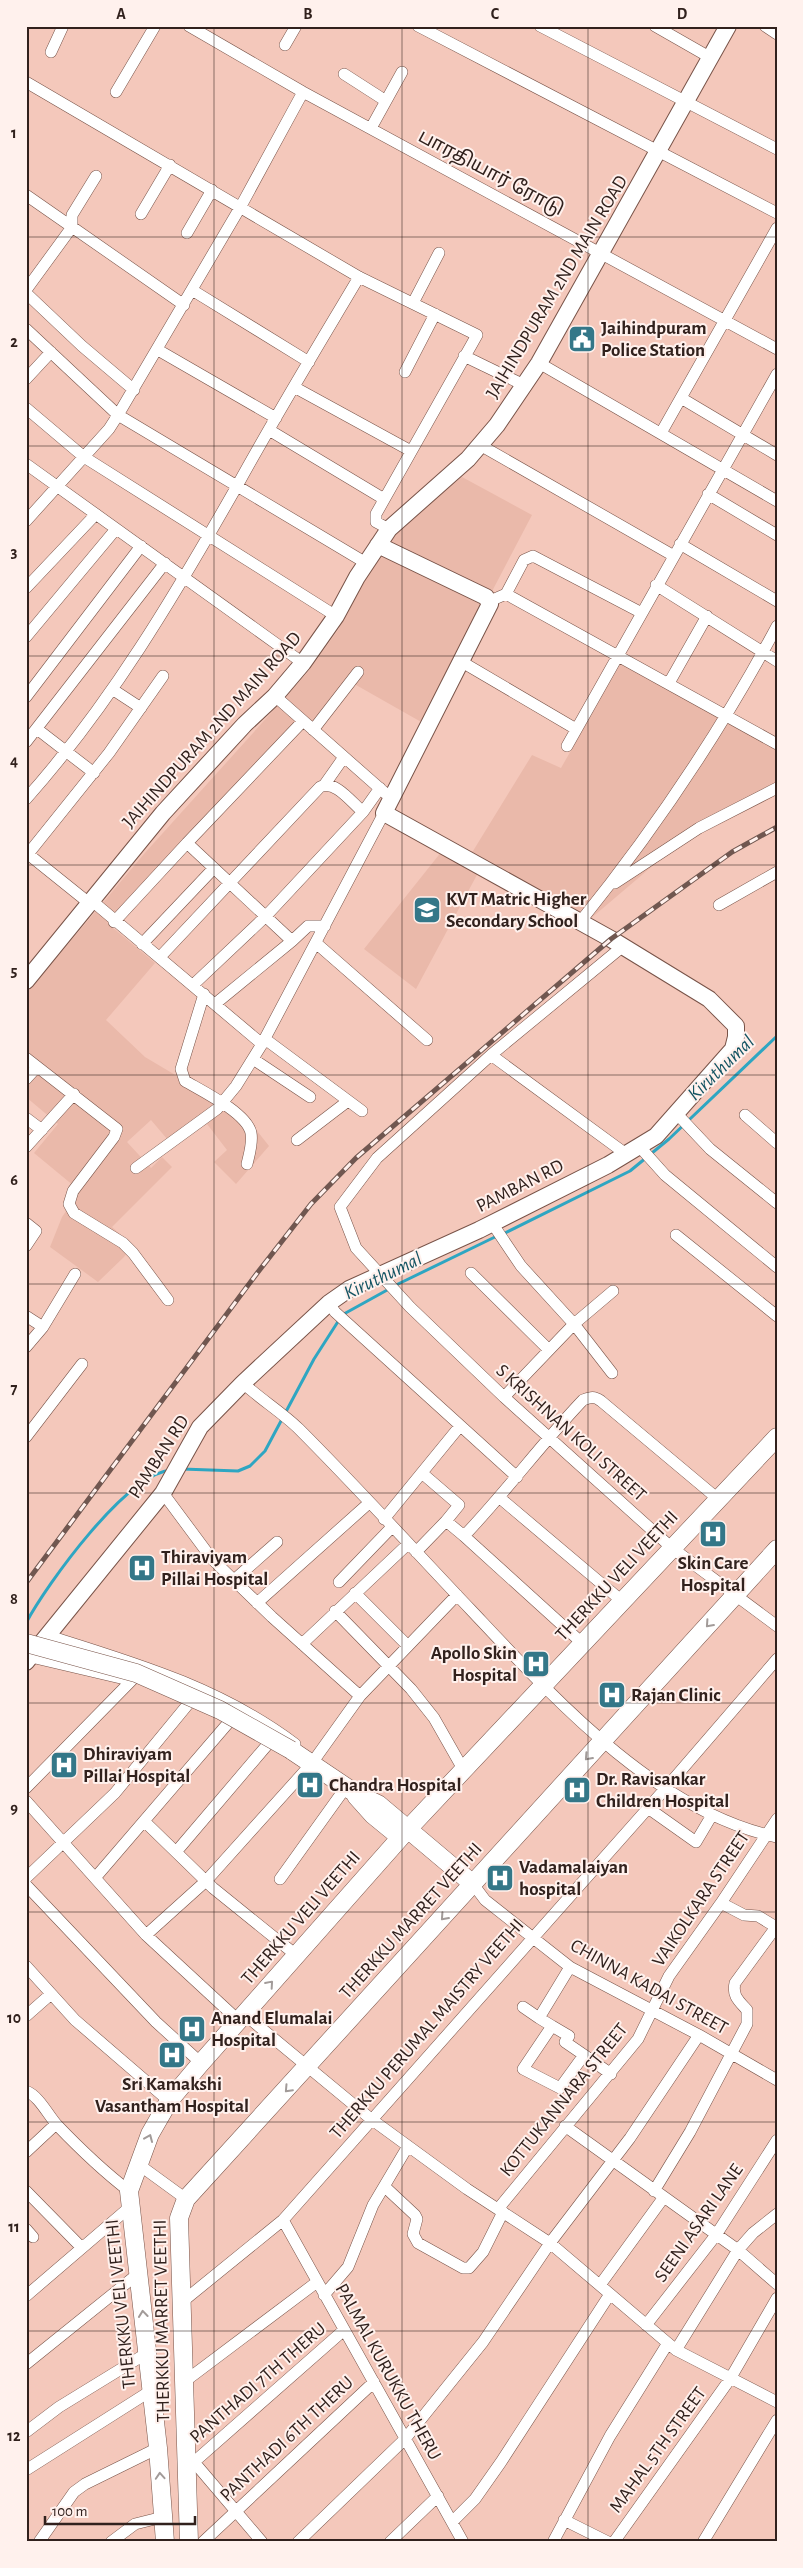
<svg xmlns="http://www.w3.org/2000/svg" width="803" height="2568" font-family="'Alegreya Sans','Noto Sans Tamil',sans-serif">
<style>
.built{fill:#eab9aa}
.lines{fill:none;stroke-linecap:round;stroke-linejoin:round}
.stream{stroke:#2ea6c2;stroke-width:3}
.street-casing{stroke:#785348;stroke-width:12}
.secondary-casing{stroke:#785348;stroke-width:18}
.primary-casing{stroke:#785348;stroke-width:19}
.street{stroke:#fff;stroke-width:11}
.secondary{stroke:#fff;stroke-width:16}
.primary{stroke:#fff;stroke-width:18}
.rail-casing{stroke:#705750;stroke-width:5}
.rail{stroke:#fff1ed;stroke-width:3;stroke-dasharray:9;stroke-linecap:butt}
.primary-bridge-casing{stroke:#785348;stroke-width:19;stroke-linecap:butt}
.primary-bridge{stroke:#fff;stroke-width:18}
.oneway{stroke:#a29b99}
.grid{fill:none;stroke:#31211d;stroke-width:1;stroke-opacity:0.55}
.labels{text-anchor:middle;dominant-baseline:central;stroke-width:4;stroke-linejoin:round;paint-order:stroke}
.street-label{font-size:19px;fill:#31211d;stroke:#fff1ed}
.poi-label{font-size:19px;font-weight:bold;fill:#31211d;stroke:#fff1ed;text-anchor:start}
.water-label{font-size:20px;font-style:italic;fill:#145463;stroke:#fff1ed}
.neatline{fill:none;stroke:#31211d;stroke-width:2}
.grid-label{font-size:16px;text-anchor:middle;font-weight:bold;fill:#31211d}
</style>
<rect width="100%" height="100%" fill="#f4c8bb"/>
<path class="built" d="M462 477 532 515 423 723 349 681 313 726 303 716 112 927 155 963 106 1020 145 1057 246 1117 269 1146 236 1184 214 1162 227 1150 207 1124 173 1146 151 1120 127 1142 151 1168 162 1157 172 1167 112 1227 132 1245 124 1257 98 1282 50 1247 62 1217 80 1191 34 1153 58 1124 26 1097V1087L30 1083 26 1080V994L144 854 307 673 338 630 369 571 393 536 406 522Z
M621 663 777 748V795L689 840 656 863 589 920 469 851H473L532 755 561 768Z
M442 851 479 871 416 989 364 949Z"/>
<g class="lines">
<path class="stream" d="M503 1234 630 1171 669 1139 777 1036
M394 1286 497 1236
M342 1315 389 1289
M182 1469 238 1471 250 1466 265 1451 314 1359 339 1320
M26 1623C47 1584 126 1474 171 1470"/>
<g class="street-casing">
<path id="street" d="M189 26 303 92 777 349
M418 26 777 213
M540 26 777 149
M655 26 711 58
M765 26 777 34
M285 45 296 26
M51 52 63 26
M344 74 386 101
M26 82 359 277 477 335 376 514V522L389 529
M116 92 155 26
M371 128 402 72
M26 195 72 227
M141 214 170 165
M72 227V215L96 176
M187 233 212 190
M26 290 72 227 184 305
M192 290 309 362
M26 293 82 346 134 390
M413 303 439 253
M26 329 118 415 366 563
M158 350 276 418
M464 356 526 386
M539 363 777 501
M405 372 435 314
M26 379 51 352
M294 387 411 451
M681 398 777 455
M26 408 84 457 336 616
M269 430 384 499
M661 433 777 228
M480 445 674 556
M26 464 303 663
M708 494 777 535
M26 521 109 429 118 415 241 206 303 92
M680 544 777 601
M656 585 777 661
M26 588 96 514
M506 594 524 560 533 556 640 612
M490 601 506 594 777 744
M26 637 116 529
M462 662 576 729
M669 683 707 616
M112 689 141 708
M275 696 385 793
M26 697 141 546
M303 721 187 843 292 941 308 926H325
M37 729 94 773
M313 730 358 672
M26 742 165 563
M567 746 777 374
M325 784 344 757
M26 799C110 705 175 595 237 486 276 415 318 346 359 277
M26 853 28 854 109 753 163 676
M28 854 89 903
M615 883 699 828 777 788
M91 900 262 1044
M719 905 777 872
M114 922 187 843
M580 922C655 829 721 731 777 626
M316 943 427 1040
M142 944 214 868
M622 947 491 1055 377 1158 340 1207 356 1248 410 1307 504 1397 672 1548 777 1626
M160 957 320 787C335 779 352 803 363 812L380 788
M193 985 266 916 363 812
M204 994 181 1069 185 1081C202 1091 247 1113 251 1133 253 1143 249 1155 247 1164
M215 1004 292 941
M265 1039 362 1111
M491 1055 626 1154
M26 1058 117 1129 114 1137 73 1191 69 1204 74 1213 123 1243 133 1253 168 1300
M253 1059 310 1097
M26 1079 37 1067
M677 1114 710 1149 777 1203
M745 1115 777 1143
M26 1118 42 1130
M297 1140 348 1101
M639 1146 665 1175 777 1267
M26 1147 74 1094
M136 1168 217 1109 236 1086 262 1044 384 813
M26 1223 36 1231 26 1246
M492 1223 521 1266 574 1324 612 1373
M676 1235 777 1316
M471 1273 549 1350
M329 1303 335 1312 517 1477
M26 1316 43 1327
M26 1347 43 1327 75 1274
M243 1383C260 1399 283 1413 299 1429 358 1488 414 1550 471 1610 552 1696 656 1812 777 1837
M504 1397 574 1324 613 1291
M26 1437 82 1364
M423 1474 459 1505 446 1521
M163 1493 212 1559 272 1617 360 1696 457 1595
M500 1498 622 1601
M384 1519 460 1426
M464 1536 582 1643
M416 1552 446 1521 464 1536C506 1492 541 1444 583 1400 591 1397 594 1396 601 1401L718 1499
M234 1580 277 1542
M339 1582 392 1527
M355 1593 408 1646
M257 1603 369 1503
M335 1611 411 1689 434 1718 463 1769
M49 1636C135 1663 221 1688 295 1744
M302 1644 408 1544
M31 1657 129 1680
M26 1788 132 1680
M26 1801 146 1935 238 2020
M648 1808 696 1842 712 1815
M145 1822 213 1888 296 1955
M176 1852 268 1744
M26 1878 115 1793 189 1703
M95 1878 229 1722
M280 1879 346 1787
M473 1884 485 1900 570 1967 699 2035 777 2080
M26 1885 156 2022 201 2063
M146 1935 206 1881 312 1763 360 1696
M26 1966 75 2020 169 2101
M523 2007 539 2018 570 1967
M244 2014 371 2119 467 2189 550 2243 676 2350 777 2402
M26 2016 51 1994
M539 2018 552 2026 523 2069 560 2088 584 2055 565 2042 569 2036 552 2026
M584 2055 611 2074
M26 2091C39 2096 48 2115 57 2125 80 2149 103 2171 129 2191
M565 2126 738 2250 777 2284
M26 2152 56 2124
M138 2164 186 2199
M385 2187 415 2215 417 2219 413 2234 418 2243 463 2268H469L483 2252 503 2212
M26 2191 82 2248
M654 2191 690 2132 747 2024V2010C739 2001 732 1996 735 1983L776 1927 758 1916 744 1915 721 1903
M498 2209 638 2039 669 1976 721 1903 777 1819
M283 2220 463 2542
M26 2229 33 2237
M600 2285 664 2197
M324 2295 348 2267 373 2205 408 2146
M26 2296 131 2206
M182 2302 283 2220 665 1789 777 1659
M646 2325 716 2235 777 2140
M676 2350 738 2250 753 2233 777 2214
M26 2364 139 2273
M184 2382 317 2282
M26 2432 59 2407 147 2353
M194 2462 344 2330
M189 2463 194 2462 262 2542
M26 2470 152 2390
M564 2520 608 2542
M452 2522 475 2499 501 2462 610 2294
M39 2542 74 2492 85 2484 158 2448
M111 2542 135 2524 163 2517
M203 2542 374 2382
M298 2542 405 2439 483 2342 550 2243 630 2138 699 2035
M390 2542 438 2496
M553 2542 610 2436 668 2343
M614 2542 730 2379 777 2298
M703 2542 777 2420"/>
</g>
<g class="secondary-casing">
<path id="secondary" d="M26 981 163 813 245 724 275 696 303 663 336 616 357 577 389 529 468 459 497 425 539 363 728 26
M26 1662 163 1493 200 1427 243 1383 329 1303 349 1289 479 1230 608 1165 656 1136 733 1049 736 1037V1026L709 999 611 939 384 813 490 604 486 597 378 545"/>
</g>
<g class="primary-casing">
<path id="primary" d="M291 1750 355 1793 378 1804 473 1884
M356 1796 373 1815 395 1833
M165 2542 158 2448 129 2191 150 2134 169 2101 201 2063 408 1829 777 1437
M189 2542 179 2218 186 2199 777 1549"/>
</g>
<use href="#street" class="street"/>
<use href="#secondary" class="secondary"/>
<use href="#primary" class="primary"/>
<g class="rail-casing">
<path id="rail" d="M26 1583 258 1272 311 1204 356 1158 611 939 732 852 777 827"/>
</g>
<use href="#rail" class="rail"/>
<g class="primary-bridge-casing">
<path id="primary-bridge" d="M26 1643 136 1673 220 1710 291 1750"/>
</g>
<use href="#primary-bridge" class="primary-bridge"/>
</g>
<defs><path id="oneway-chevron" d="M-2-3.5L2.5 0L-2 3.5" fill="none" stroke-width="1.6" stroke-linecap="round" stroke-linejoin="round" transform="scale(1.25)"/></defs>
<g class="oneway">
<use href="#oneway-chevron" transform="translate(709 1624) rotate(132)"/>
<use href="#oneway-chevron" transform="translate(588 1757) rotate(132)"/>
<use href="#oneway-chevron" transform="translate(444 1917) rotate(132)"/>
<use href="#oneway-chevron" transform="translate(270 1984) rotate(-49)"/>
<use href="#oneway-chevron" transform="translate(288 2089) rotate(133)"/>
<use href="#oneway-chevron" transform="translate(149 2138) rotate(-67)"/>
<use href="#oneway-chevron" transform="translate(143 2314) rotate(-96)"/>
<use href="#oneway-chevron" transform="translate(160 2476) rotate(-94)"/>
</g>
<path class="grid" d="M214 26V2542M402 26V2542M588 26V2542M26 237H777M26 446H777M26 656H777M26 865H777M26 1075H777M26 1284H777M26 1493H777M26 1703H777M26 1912H777M26 2122H777M26 2331H777"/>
<defs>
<g id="civic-square" transform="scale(1.4375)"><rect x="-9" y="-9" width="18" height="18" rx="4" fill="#347788" stroke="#fff1ed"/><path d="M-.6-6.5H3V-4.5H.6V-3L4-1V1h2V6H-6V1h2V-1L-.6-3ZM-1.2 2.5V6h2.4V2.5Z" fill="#fff"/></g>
<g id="school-square" transform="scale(1.4375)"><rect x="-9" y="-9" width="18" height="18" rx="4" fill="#347788" stroke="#fff1ed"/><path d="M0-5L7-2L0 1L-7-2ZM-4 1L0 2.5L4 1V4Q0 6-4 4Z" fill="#fff"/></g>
<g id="hospital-square" transform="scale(1.4375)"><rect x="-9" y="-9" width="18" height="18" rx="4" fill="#347788" stroke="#fff1ed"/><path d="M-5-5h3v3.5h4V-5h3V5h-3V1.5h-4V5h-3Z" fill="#fff"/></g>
</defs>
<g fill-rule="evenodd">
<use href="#civic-square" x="582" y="339"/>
<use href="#school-square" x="427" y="910"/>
<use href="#hospital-square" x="713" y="1534"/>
<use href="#hospital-square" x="142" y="1568"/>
<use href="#hospital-square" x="536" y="1664"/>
<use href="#hospital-square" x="612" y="1695"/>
<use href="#hospital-square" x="64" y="1765"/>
<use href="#hospital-square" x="310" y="1785"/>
<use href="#hospital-square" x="577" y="1790"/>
<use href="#hospital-square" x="500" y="1878"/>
<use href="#hospital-square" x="192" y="2029"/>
<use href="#hospital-square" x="172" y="2055"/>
</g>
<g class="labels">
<g class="street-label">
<text transform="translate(491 173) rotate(28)">பாரதியார் ரோடு</text>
<text transform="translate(557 287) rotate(-59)">JAIHINDPURAM 2ND MAIN ROAD</text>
<text transform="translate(212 730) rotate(-48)">JAIHINDPURAM 2ND MAIN ROAD</text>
<text transform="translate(520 1186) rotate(-27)">PAMBAN RD</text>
<text transform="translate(571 1433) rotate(42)">S KRISHNAN KOLI STREET</text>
<text transform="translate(159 1457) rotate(-57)">PAMBAN RD</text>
<text transform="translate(617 1576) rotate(-47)">THERKKU VELI VEETHI</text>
<text transform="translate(701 1899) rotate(-56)">VAIKOLKARA STREET</text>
<text transform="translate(301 1918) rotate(-49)">THERKKU VELI VEETHI</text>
<text transform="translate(411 1921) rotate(-48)">THERKKU MARRET VEETHI</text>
<text transform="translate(649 1987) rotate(29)">CHINNA KADAI STREET</text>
<text transform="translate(427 2029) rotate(-49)">THERKKU PERUMAL MAISTRY VEETHI</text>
<text transform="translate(564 2100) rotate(-51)">KOTTUKANNARA STREET</text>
<text transform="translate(699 2223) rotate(-55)">SEENI ASARI LANE</text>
<text transform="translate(121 2304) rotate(-96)">THERKKU VELI VEETHI</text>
<text transform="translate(162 2321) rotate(-91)">THERKKU MARRET VEETHI</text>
<text transform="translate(388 2372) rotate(61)">PALMAL KURUKKU THERU</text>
<text transform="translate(258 2383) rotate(-41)">PANTHADI 7TH THERU</text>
<text transform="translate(287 2439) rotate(-43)">PANTHADI 6TH THERU</text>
<text transform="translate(658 2450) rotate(-54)">MAHAL 5TH STREET</text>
</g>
<g class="poi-label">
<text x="601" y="328">Jaihindpuram<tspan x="601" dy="22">Police Station</tspan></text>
<text x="446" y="899">KVT Matric Higher<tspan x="446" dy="22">Secondary School</tspan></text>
<text x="161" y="1557">Thiraviyam<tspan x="161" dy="22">Pillai Hospital</tspan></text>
<text x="713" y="1563" text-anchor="middle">Skin Care<tspan x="713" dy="22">Hospital</tspan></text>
<text x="517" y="1653" text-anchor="end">Apollo Skin<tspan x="517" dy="22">Hospital</tspan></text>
<text x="631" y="1695">Rajan Clinic</text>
<text x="83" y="1754">Dhiraviyam<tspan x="83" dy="22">Pillai Hospital</tspan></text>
<text x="596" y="1779">Dr. Ravisankar<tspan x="596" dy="22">Children Hospital</tspan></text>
<text x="329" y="1785">Chandra Hospital</text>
<text x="519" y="1867">Vadamalaiyan<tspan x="519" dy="22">hospital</tspan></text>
<text x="211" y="2018">Anand Elumalai<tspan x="211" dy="22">Hospital</tspan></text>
<text x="172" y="2084" text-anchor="middle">Sri Kamakshi<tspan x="172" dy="22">Vasantham Hospital</tspan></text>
</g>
<g class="water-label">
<text transform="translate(721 1068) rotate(-44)">Kiruthumal</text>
<text transform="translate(383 1276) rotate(-26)">Kiruthumal</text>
</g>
</g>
<rect width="803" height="2568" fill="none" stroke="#fff1ed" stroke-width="55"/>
<path d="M45 2516v8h150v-8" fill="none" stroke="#31211d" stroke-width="2.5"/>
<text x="52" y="2516" font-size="15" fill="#31211d" stroke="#fff1ed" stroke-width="4" paint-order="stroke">100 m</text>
<rect x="28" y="28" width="748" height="2512" class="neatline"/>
<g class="grid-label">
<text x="121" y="19">A</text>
<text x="308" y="19">B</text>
<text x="495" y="19">C</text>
<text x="682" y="19">D</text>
<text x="14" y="138">1</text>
<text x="14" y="347">2</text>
<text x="14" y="557">3</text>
<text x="14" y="766">4</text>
<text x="14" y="976">5</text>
<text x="14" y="1185">6</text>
<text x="14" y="1394">7</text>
<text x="14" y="1604">8</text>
<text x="14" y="1813">9</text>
<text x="14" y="2023">10</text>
<text x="14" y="2232">11</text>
<text x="14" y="2441">12</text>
</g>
</svg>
